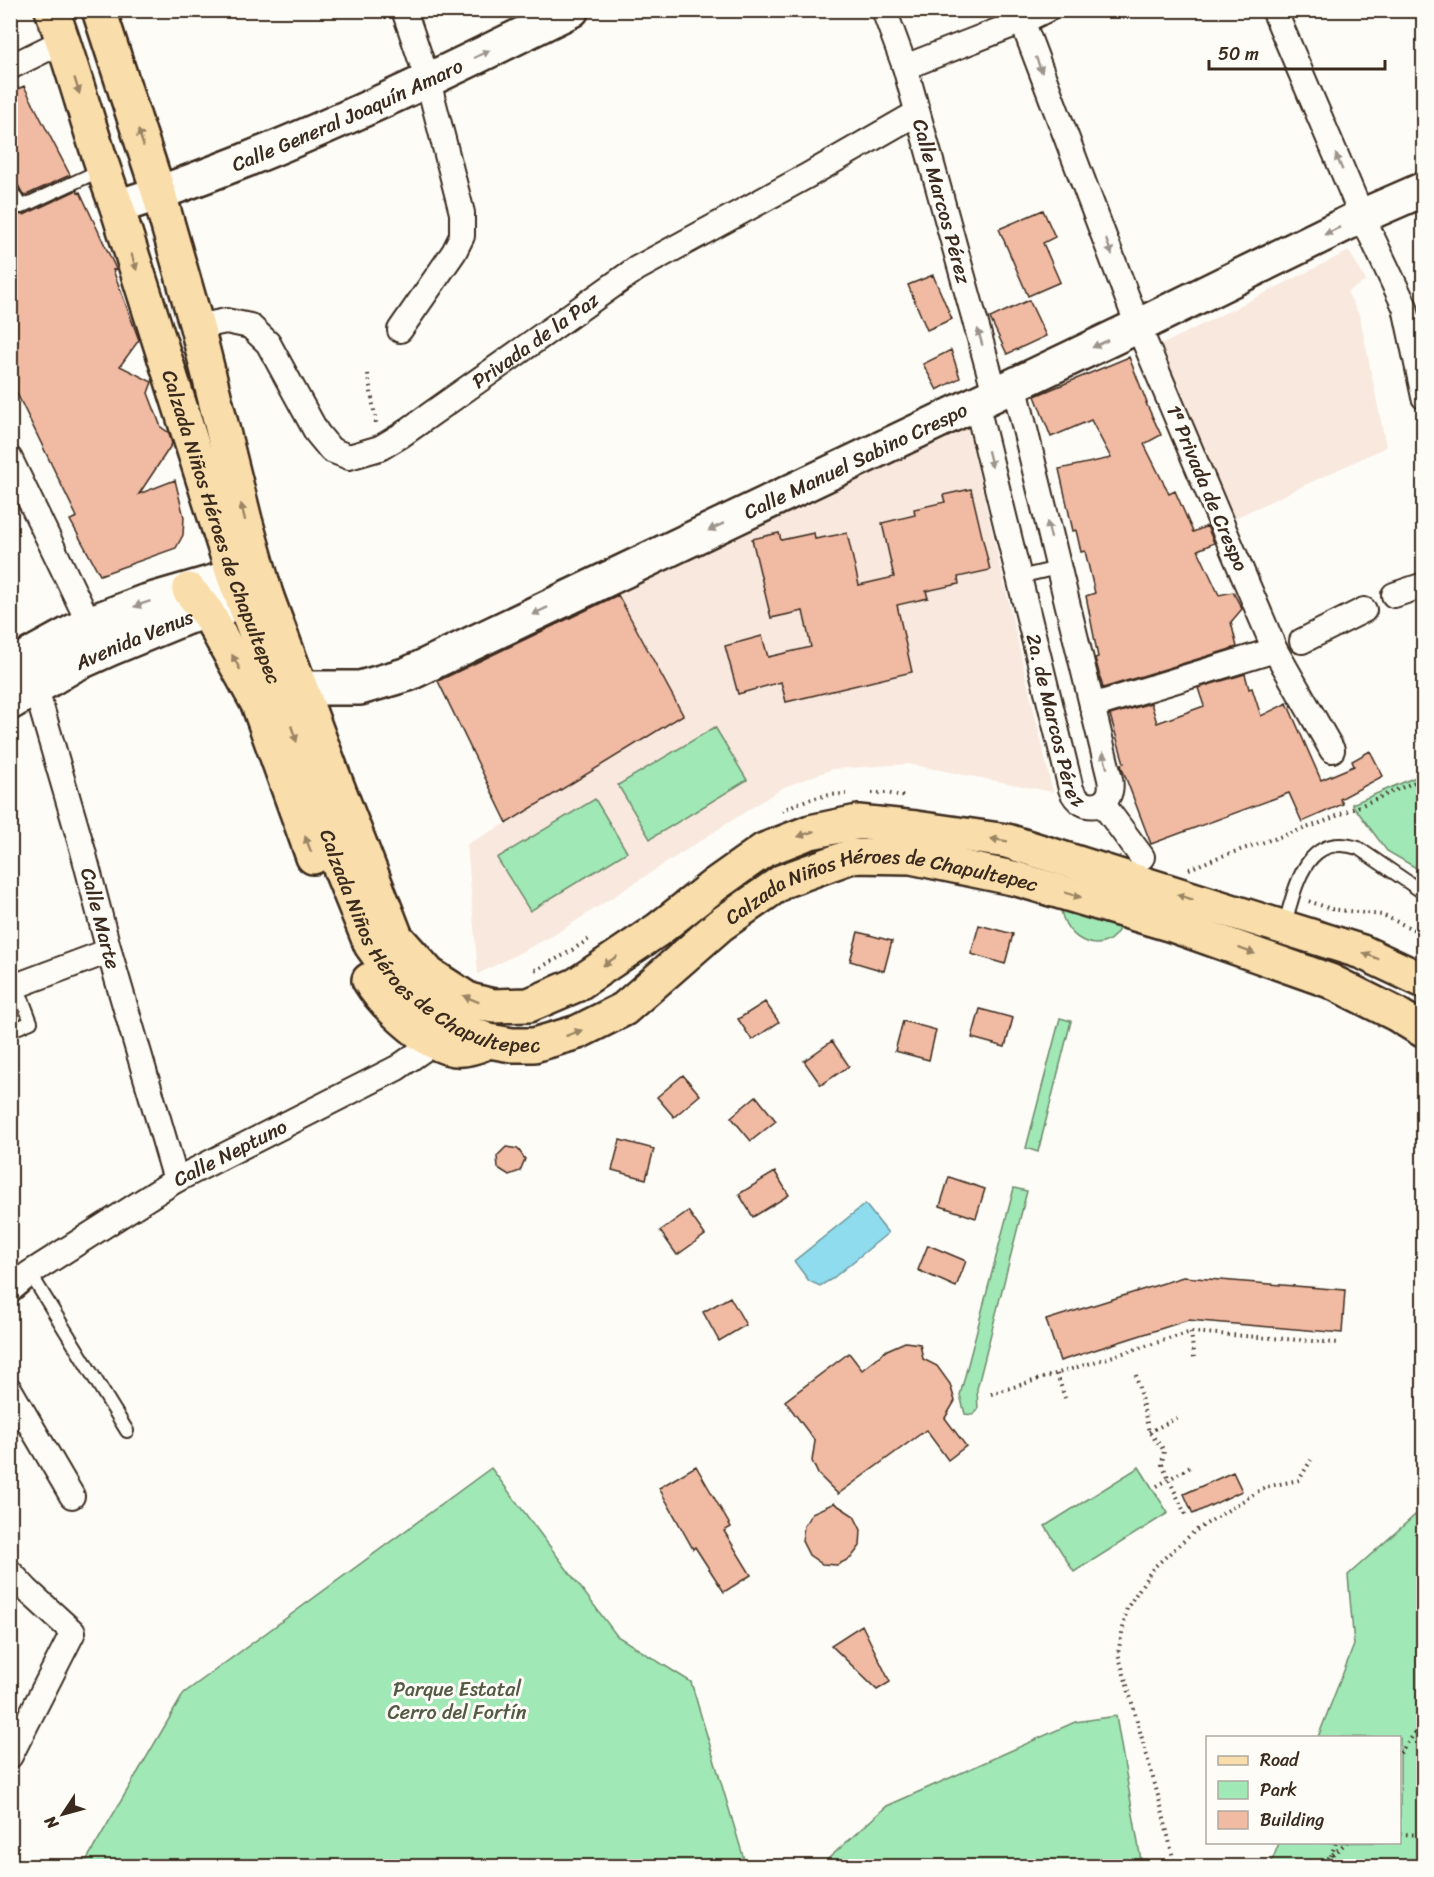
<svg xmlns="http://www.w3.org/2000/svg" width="1434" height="1877" font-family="Sriracha,sans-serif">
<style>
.built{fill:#f9e8de}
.green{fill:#a0e8b6;stroke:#6e896a;stroke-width:1.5}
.water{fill:#8edced;stroke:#6d959a;stroke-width:1.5}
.building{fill:#f0baa3;stroke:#3b2a1e;stroke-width:1.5}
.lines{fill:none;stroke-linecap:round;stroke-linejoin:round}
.lane-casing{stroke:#3b2a1e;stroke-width:16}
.street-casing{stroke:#3b2a1e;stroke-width:28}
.secondary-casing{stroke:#3b2a1e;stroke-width:38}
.primary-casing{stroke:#3b2a1e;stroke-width:38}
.path{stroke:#3b2a1e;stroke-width:4;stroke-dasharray:1.5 4.5;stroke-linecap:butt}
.lane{stroke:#fdfcf7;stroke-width:12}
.street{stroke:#fdfcf7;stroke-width:24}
.secondary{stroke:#fdfcf7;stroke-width:33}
.primary{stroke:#f9deab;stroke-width:33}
.oneway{fill:#9c938a}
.oneway2{fill:#9a8464}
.labels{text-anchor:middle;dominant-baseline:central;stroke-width:6;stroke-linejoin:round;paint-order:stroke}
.street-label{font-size:20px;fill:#3b2a1e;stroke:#fdfcf7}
.park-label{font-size:20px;fill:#545a44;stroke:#fdfcf7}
</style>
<rect width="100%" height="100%" fill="#fdfcf7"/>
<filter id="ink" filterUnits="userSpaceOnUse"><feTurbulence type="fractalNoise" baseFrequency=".0167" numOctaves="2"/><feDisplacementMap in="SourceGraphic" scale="12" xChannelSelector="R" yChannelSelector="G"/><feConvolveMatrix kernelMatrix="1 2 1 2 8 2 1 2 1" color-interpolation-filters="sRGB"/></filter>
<g filter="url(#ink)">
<path class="built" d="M1349 251 1366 281 1347 292 1360 317 1386 447 1235 518 1155 348Z
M967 425 1053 792 908 764 832 769 784 787 554 935 478 974 467 844 507 823 683 715 614 588Z"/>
<path class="green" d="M715 727 747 780 650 839 618 785Z
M1423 774V872L1387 851 1352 804Z
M595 799 627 852 530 911 497 858Z
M1061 908 1121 925C1106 961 1063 940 1061 908Z
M1060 1018 1071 1021 1038 1152 1026 1148Z
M1014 1188 1027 1191 977 1389 978 1410 973 1415 965 1414 960 1395Z
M1139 1467 1168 1513 1074 1572 1045 1526Z
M491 1468 617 1636 691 1682 746 1866H83L184 1693Z
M1423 1508V1866H1270L1279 1843 1400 1842V1738L1318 1737 1354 1645 1348 1575Z
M1116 1716 1142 1866H820L887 1806 1075 1722Z"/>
<path class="water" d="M865 1204 888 1233 832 1279 820 1286 809 1281 794 1261Z"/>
<path class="building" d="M24 86 70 175 24 196 17 183 10 180V93Z
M77 190 78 193 80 192 116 269 113 270 139 340 120 366 152 382 148 393 161 427 169 433 172 444 139 494 175 480 184 517 183 535 176 548 100 575 70 520 77 517 10 379V205L16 214 24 215Z
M1043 210 1055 237 1043 243 1060 282 1028 296 999 229Z
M933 275 952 319 927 330 908 285Z
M1029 300 1046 336 1007 354 990 318Z
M951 350 960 378 937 390 923 364Z
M1129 357 1147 403H1146L1161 435 1144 444 1169 494 1175 491 1193 532 1207 526 1214 543 1198 550 1219 595 1233 592 1242 609 1231 622 1237 647 1103 688 1095 658 1098 657 1086 596 1095 593 1085 551 1081 552 1076 530 1073 531 1059 469 1111 458 1091 420 1051 437 1035 396Z
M971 489 990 570 958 577 959 584 926 591 928 598 897 605 912 672 786 702 781 682 738 694 725 646 762 636 768 657 811 647 803 611 771 618 752 539 779 533 781 540 814 533 815 539 847 533 859 585 894 577 882 523 915 515 914 509 945 502 943 495Z
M618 595 683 715 507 823 438 681Z
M1245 674 1249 689 1252 688 1261 716 1287 703 1321 780 1354 766 1352 761 1370 751 1383 776 1340 799 1343 804 1302 822 1289 793 1151 844 1122 768 1121 764 1124 763 1110 715 1151 703 1157 723 1204 706 1198 688Z
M979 925 1013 934 1005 964 971 954Z
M858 932 892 941 884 971 850 961Z
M765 1002 779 1022 752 1040 738 1019Z
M980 1009 1013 1018 1005 1047 972 1038Z
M903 1021 936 1030 929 1060 895 1051Z
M832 1041 849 1066 821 1085 804 1061Z
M683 1075 700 1095 674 1117 657 1097Z
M756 1096 776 1121 751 1141 731 1117Z
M620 1140 654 1149 646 1179 612 1170Z
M506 1147 518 1149 525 1159 520 1171 509 1175 498 1168 497 1156Z
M775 1172 789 1195 753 1217 739 1194Z
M949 1177 985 1189 976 1218 940 1206Z
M688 1211 705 1235 677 1255 660 1231Z
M928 1245 966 1261 956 1287 918 1270Z
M1183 1277 1345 1290 1342 1333 1188 1320 1060 1361 1046 1320Z
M730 1297 746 1325 719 1341 703 1312Z
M905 1342 920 1344 923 1359 937 1366 950 1384 955 1401 945 1418 966 1446 948 1460 926 1430 838 1494 818 1474 812 1461 815 1441 785 1401 849 1353 862 1370 887 1350Z
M696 1466 731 1527 724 1531 751 1575 724 1592 695 1547 693 1549 659 1488Z
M1233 1472 1242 1491 1193 1514 1184 1494Z
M834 1503 854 1516 861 1530 860 1546 851 1558 837 1565 822 1564 809 1555 802 1541 804 1526 812 1513Z
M862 1625 890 1682 877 1690 831 1645Z"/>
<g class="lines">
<g class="lane-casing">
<path id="lane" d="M10 188 21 207 103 169
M1019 577 1058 568
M1284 927C1295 890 1304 831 1358 848L1424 893
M10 1031 31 1022 17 985
M30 1273 127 1431"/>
</g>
<g class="street-casing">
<g id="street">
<path id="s1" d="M884 10 905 67 995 393"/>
<path d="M1018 10 1138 326 1275 650 1332 750"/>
<path d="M1274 10 1362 216 1405 307 1424 397"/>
<path d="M10 67 63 41"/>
<path d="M905 67 1023 21 1046 10"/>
<path id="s2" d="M197 327 226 321 250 326 268 343 317 433 331 450 349 457 380 448 400 436 636 269 807 176 917 113"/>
<path d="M400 330 454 252 462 236V213L428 81 404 10"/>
<path id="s3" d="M976 402 1071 789C1081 816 1116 808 1110 779L1014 384"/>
<path d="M10 459 89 623 94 637"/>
<path d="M1394 595 1424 585"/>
<path d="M1302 641 1364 610"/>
<path id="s4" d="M31 672 83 851 109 951 176 1180"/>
<path d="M1092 706 1275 650"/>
<path d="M1102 803 1142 857"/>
<path d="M10 988 109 951"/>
<path id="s5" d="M10 1290 30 1273 176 1180 397 1068 446 1034"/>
<path d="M10 1390 72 1496"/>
<path d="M10 1572 27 1590 73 1632 10 1756"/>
</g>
</g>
<g class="secondary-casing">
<g id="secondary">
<path id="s6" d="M117 207C159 194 200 178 241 162 354 117 463 64 572 10"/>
<path d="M10 666 89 623 144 602 258 569"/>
<path id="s7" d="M276 685 302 688H360L408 674 1138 326 1362 216 1424 189"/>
<path id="s8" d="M10 703 74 665 112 648 185 618 266 595"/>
</g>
</g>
<g class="primary-casing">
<g id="primary">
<path id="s9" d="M52 10C76 75 92 142 117 207L234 577 286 711 337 861 371 945 401 987 455 1027 489 1041 512 1045H534L578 1032 624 1009 720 925 783 881 852 856 911 857 1017 879 1172 925 1330 981 1396 1014 1424 1031"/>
<path d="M99 10 159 194 197 327 245 520 266 595 333 775 396 937 429 974 469 1000 493 1006 529 1005 576 985 659 929 716 884 764 850 810 832 858 822 916 828 1007 841 1362 952 1424 981"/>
<path d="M189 590 207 612 258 704 313 857"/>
<path d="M369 980C383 1003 423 1042 450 1048 461 1051 471 1048 482 1044"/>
</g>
</g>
<path class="path" d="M368 374 376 423
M872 793H887L906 797
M782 811C800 800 826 794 846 794
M1189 869 1219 857 1318 824 1424 778
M1309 901 1331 909 1382 915 1424 934
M535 970 564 955 591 938
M1191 1332 1194 1359
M1057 1374 1066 1401
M1136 1375 1149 1432 1164 1450 1162 1464 1186 1516
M991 1394 1191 1332 1339 1343
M1149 1432 1177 1418
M1157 1486 1192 1466
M1400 1753 1424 1721
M1400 1834 1424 1835
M1331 1856 1336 1842
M1175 1866 1162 1810 1118 1653 1127 1608 1153 1568 1195 1531 1265 1487 1299 1480 1311 1460
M1319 1866 1347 1842"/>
<use href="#lane" class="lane"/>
<use href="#street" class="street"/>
<use href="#secondary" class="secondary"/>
<use href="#primary" class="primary"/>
</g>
<defs><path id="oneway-solid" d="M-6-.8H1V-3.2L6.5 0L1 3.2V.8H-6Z" transform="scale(1.5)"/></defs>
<g class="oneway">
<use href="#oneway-solid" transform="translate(482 54) rotate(-26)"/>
<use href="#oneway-solid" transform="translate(1039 65) rotate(69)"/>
<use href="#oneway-solid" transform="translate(1339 162) rotate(-113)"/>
<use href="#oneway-solid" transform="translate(1332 231) rotate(154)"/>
<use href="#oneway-solid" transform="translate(1109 247) rotate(69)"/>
<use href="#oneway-solid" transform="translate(980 337) rotate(-106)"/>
<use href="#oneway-solid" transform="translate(1100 344) rotate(155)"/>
<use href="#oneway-solid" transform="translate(990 459) rotate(76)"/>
<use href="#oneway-solid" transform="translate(716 527) rotate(154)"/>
<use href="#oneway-solid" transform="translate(1049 530) rotate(-104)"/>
<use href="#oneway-solid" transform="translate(142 604) rotate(161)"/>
<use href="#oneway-solid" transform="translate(540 611) rotate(154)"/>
<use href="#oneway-solid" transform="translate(1105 760) rotate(-104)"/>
</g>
<g class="oneway2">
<use href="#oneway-solid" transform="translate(77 86) rotate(73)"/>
<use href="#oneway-solid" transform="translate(141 138) rotate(-108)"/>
<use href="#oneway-solid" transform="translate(134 262) rotate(72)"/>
<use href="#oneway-solid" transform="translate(243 512) rotate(-104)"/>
<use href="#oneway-solid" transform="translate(236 662) rotate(-118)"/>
<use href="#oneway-solid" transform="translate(294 734) rotate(71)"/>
<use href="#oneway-solid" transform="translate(806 834) rotate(161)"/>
<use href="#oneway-solid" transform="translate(999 840) rotate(-171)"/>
<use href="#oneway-solid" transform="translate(308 844) rotate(-111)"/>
<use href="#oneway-solid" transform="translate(1073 895) rotate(17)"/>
<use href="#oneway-solid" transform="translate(1185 897) rotate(-162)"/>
<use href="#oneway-solid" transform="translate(1247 951) rotate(20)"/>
<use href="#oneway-solid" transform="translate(1371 956) rotate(-157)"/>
<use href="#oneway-solid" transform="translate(610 961) rotate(146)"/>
<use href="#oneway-solid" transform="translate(471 999) rotate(-158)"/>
<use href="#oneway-solid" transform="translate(574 1033) rotate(-20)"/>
</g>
</g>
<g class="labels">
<g class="street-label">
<text stroke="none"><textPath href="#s6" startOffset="248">Calle General Joaquín Amaro</textPath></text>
<text stroke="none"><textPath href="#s1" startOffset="200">Calle Marcos Pérez</textPath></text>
<text stroke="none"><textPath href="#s2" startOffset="444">Privada de la Paz</textPath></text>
<text stroke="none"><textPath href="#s7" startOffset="630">Calle Manuel Sabino Crespo</textPath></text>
<text transform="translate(1207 488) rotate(67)">1ª Privada de Crespo</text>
<text stroke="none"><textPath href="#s9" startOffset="544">Calzada Niños Héroes de Chapultepec</textPath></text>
<text stroke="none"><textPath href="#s8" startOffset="140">Avenida Venus</textPath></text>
<text stroke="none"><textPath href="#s3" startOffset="328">2a. de Marcos Pérez</textPath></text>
<text stroke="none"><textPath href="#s9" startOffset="1588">Calzada Niños Héroes de Chapultepec</textPath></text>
<text stroke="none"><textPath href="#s4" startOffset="256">Calle Marte</textPath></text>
<text stroke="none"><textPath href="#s9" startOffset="1030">Calzada Niños Héroes de Chapultepec</textPath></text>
<text stroke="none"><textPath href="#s5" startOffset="260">Calle Neptuno</textPath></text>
</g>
<g class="park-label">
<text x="457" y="1689">Parque Estatal<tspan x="457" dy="23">Cerro del Fortín</tspan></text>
</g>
</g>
<rect width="1434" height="1877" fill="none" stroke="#fdfcf7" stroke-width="36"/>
<rect x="18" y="18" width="1398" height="1841" fill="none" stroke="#3b2a1e" stroke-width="2" filter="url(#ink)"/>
<rect x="1206" y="1736" width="195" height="108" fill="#fdfcf7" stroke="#afa8a0" stroke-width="1.5"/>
<rect x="1218" y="1756" width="30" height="9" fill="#f9deab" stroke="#afa8a0" stroke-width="1.5"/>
<text x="1260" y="1766" font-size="18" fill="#3b2a1e">Road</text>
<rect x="1218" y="1781" width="30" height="18" fill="#a0e8b6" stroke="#afa8a0" stroke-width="1.5"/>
<text x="1260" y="1796" font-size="18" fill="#3b2a1e">Park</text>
<rect x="1218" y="1811" width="30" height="18" fill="#f0baa3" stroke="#afa8a0" stroke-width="1.5"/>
<text x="1260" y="1826" font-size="18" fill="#3b2a1e">Building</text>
<g transform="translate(63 1814) rotate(234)" stroke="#fdfcf7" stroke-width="4.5" paint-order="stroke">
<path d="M0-4.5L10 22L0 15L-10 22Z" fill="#3b2a1e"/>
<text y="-9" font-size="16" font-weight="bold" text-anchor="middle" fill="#3b2a1e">N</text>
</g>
<path d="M1209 60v9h176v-9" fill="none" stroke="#3b2a1e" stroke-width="3"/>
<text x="1218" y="60" font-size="18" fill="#3b2a1e" stroke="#fdfcf7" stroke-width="4.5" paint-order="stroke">50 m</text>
</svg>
